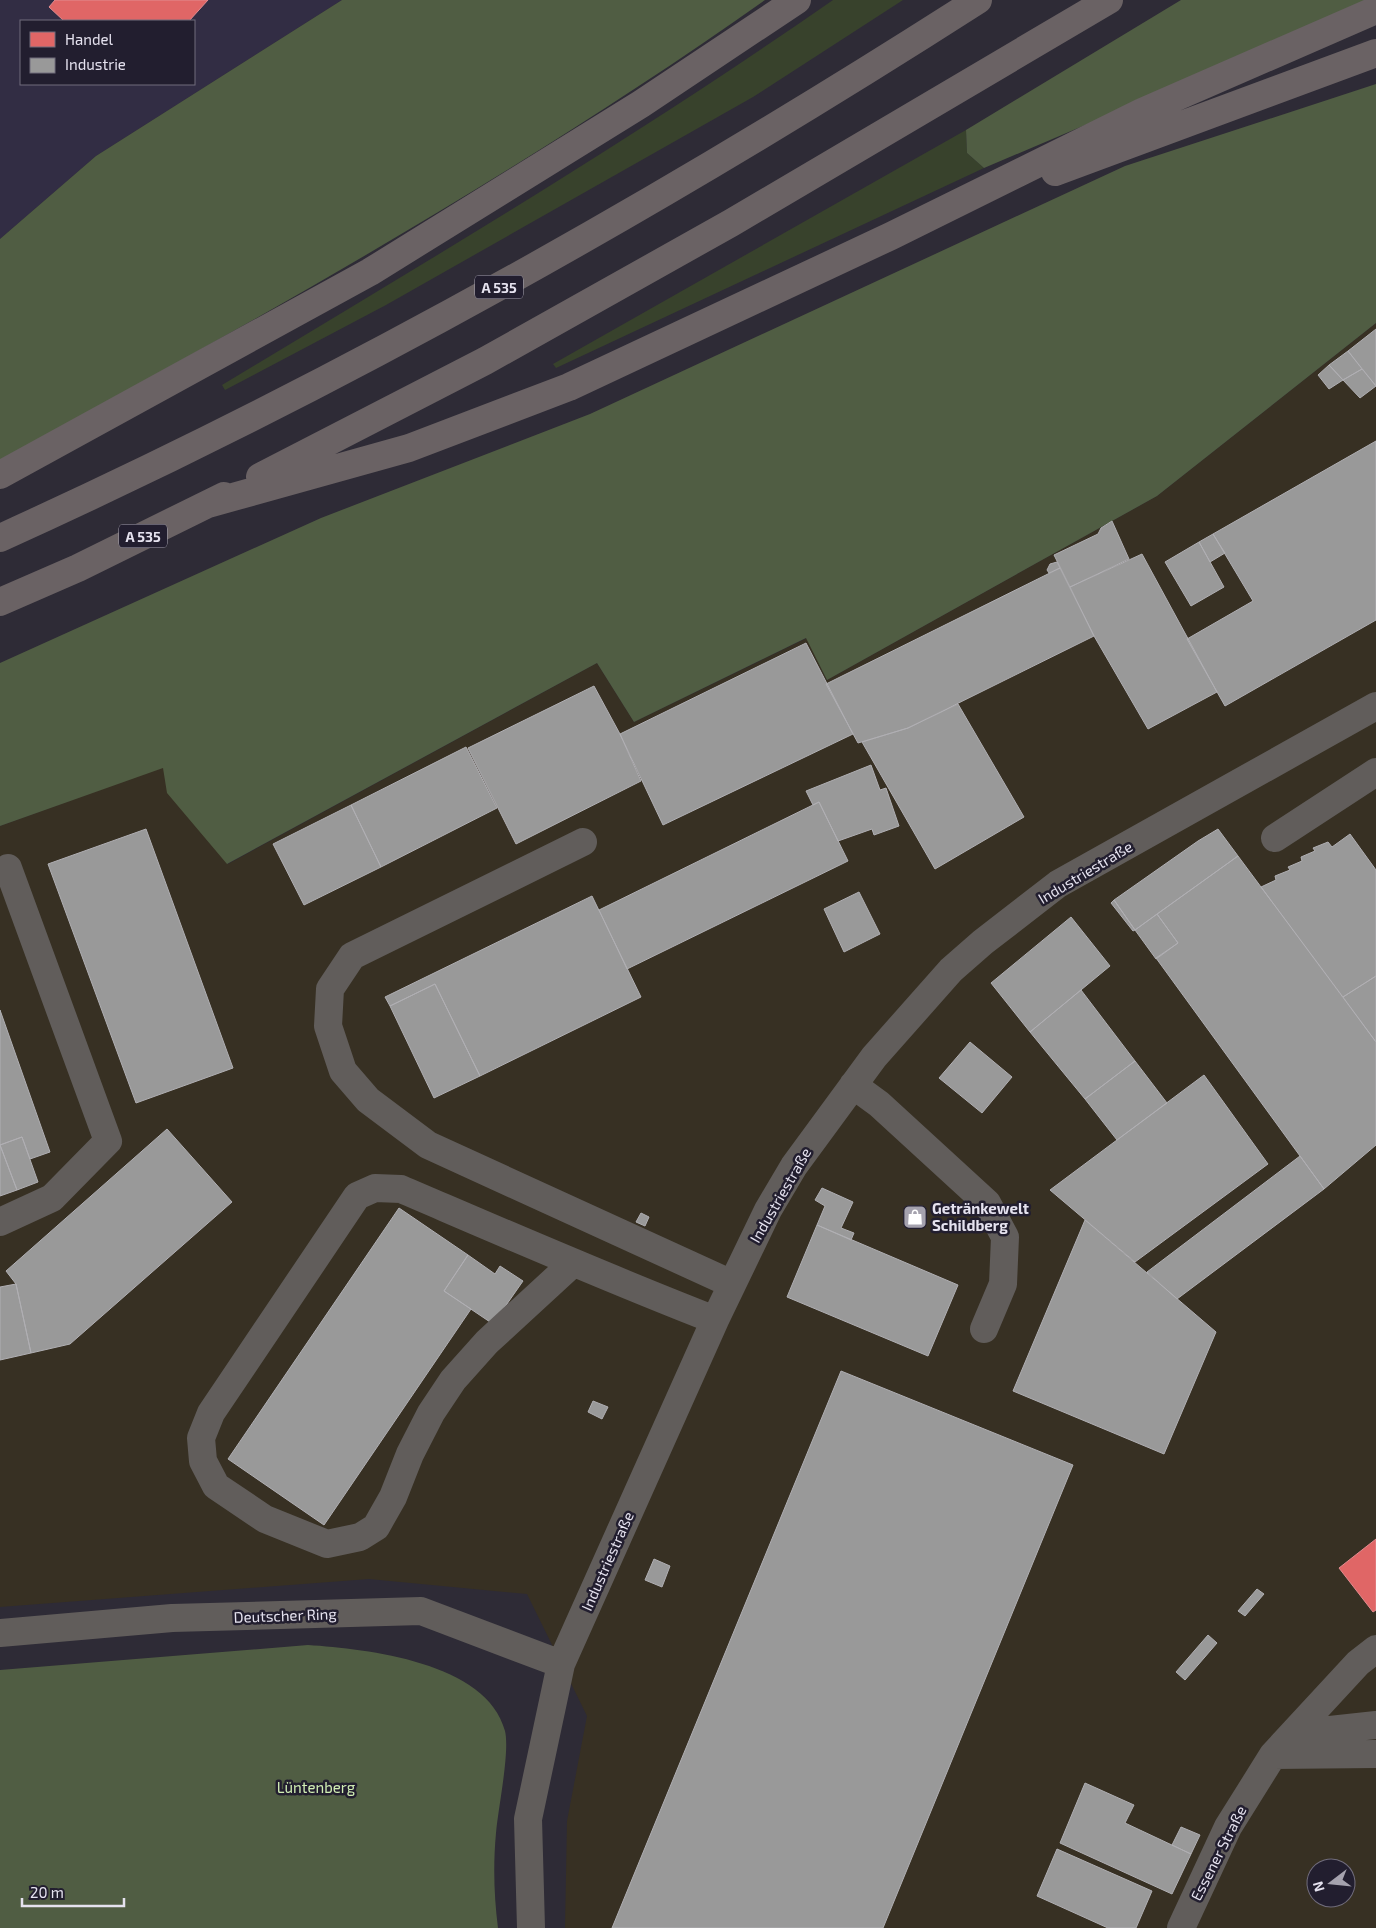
<svg xmlns="http://www.w3.org/2000/svg" width="1376" height="1928" font-family="'Exo 2',sans-serif">
<style>
.built{fill:#322d44;fill-rule:evenodd}
.industrial{fill:#373023;fill-rule:evenodd}
.green{fill:#38422c}
.forest{fill:#505d43}
.shops{fill:#e06666;stroke:#e28b8f}
.industry{fill:#999;stroke:#b0afb3}
.lines{fill:none;stroke-linecap:round;stroke-linejoin:round}
.minor{stroke:#615d5b;stroke-width:28}
.highway{stroke:#6a6264;stroke-width:28}
.labels{text-anchor:middle;dominant-baseline:central;stroke-width:5;stroke-linejoin:round;paint-order:stroke}
.shield{fill:#221e2f;stroke:#aaa7b5;stroke-width:1}
.shield-label{font-size:14px;font-weight:bold;fill:#e5e2ef}
.street-label{font-size:15px;fill:#e5e2ef;stroke:#221e2f}
.poi-label{font-size:15px;font-weight:bold;fill:#e5e2ef;stroke:#221e2f;text-anchor:start}
.park-label{font-size:15px;fill:#d1eeb4;stroke:#221e2f}
</style>
<rect width="100%" height="100%" fill="#2e2b36"/>
<path class="built" d="M0 0H342L96 156 0 239ZM21 21H194V84H21Z"/>
<path class="industrial" d="M1376 323V1928H565L567 1821 587 1716 527 1594 369 1579 0 1607V826L163 767 228 864 597 663 634 722 807 638 827 680 1157 496ZM1316 1868H1346V1898H1316Z"/>
<path class="green" d="M833 0H903L753 97 386 305 225 390 222 385C428 261 635 138 833 0Z
M966 130 967 153 984 168 556 368 553 364Z"/>
<path class="forest" d="M342 0H765C522 172 261 318 0 460V239L96 156Z
M1181 0H1368L1165 91 984 168 967 153 966 130Z
M1376 84V323L1157 496 827 680 806 638 634 722 597 663 227 864 167 793 163 768 0 826V663L321 518 590 414 1125 166Z
M308 1645C367 1649 487 1662 505 1731 510 1752 498 1809 496 1833 493 1865 494 1897 498 1928H0V1670Z"/>
<path class="shops" d="M55 0H208L189 21H64L49 7Z
M1376 1539V1610L1373 1612 1339 1568Z"/>
<path class="industry" d="M1376 329V386L1348 351Z
M1348 351 1362 369 1343 380 1329 365Z
M1329 365 1343 380 1329 389 1318 375Z
M1362 369 1376 386 1360 398 1343 380Z
M1376 441V620L1225 706 1187 639 1253 601 1213 534Z
M1112 521 1129 559 1070 587 1054 555 1098 534 1101 528Z
M1213 534 1225 553 1210 562 1199 542Z
M1199 542 1224 587 1191 606 1165 562Z
M1142 554 1217 692 1148 729 1094 636 1070 587Z
M1057 562 1060 568 1049 573 1047 570 1050 564Z
M1060 568 1094 636 908 728 858 743 826 684Z
M806 643 853 734 663 825 620 734Z
M594 686 620 734 641 781 516 844 468 748Z
M958 704 1024 817 935 869 862 742 908 728Z
M466 747 497 808 381 867 351 805Z
M871 765 880 790 886 788 899 826 874 835 872 829 838 841 819 802 813 805 806 791Z
M819 802 848 861 627 969 599 910Z
M351 805 381 867 304 905 273 844Z
M146 829 233 1068 136 1103 48 864Z
M1218 829 1238 856 1135 930 1114 900 1198 841Z
M1350 834 1376 870V976L1343 997 1261 887 1276 880 1275 876 1290 870 1288 867 1302 861 1301 857 1315 851 1313 848 1328 842 1332 847Z
M1238 856 1376 1042V1145L1324 1189 1156 958 1178 943 1157 914Z
M859 892 880 934 844 952 824 909Z
M592 896 641 997 480 1076 435 984 390 1006 385 997Z
M1114 900 1135 930 1133 931 1111 903Z
M1157 914 1178 943 1156 959 1135 930Z
M1071 917 1110 966 1030 1032 991 983Z
M1376 976V1042L1343 997Z
M435 984 480 1076 434 1098 390 1006Z
M1081 990 1135 1061 1085 1099 1030 1032Z
M0 1010 50 1152 30 1159 22 1137 0 1145Z
M970 1042 1012 1077 982 1113 939 1078Z
M1135 1061 1167 1103 1117 1140 1085 1099Z
M1204 1075 1268 1164 1135 1262 1050 1190Z
M167 1129 232 1202 70 1344 31 1353 16 1284 6 1271Z
M22 1137 38 1182 17 1190 0 1145Z
M0 1145 17 1190 0 1196Z
M1300 1156 1324 1189 1177 1299 1147 1272Z
M822 1188 853 1202 841 1228 854 1233 851 1240 817 1225 825 1206 815 1200Z
M399 1208 468 1255 444 1291 471 1309 324 1525 228 1459Z
M641 1213 649 1217 645 1226 636 1222Z
M1085 1220 1216 1332 1164 1454 1013 1391Z
M817 1225 958 1285 928 1356 787 1297Z
M468 1255 495 1274 500 1266 523 1281 493 1324 444 1291Z
M16 1284 31 1353 0 1360V1287Z
M841 1371 1073 1465 883 1928H612Z
M593 1401 608 1407 602 1419 588 1412Z
M654 1559 670 1566 662 1587 645 1580Z
M1257 1589 1264 1594 1245 1616 1238 1611Z
M1208 1635 1217 1643 1185 1680 1176 1672Z
M1085 1783 1134 1805 1125 1823 1191 1854 1172 1894 1060 1843Z
M1181 1827 1200 1835 1191 1854 1172 1845Z
M1057 1849 1152 1891 1136 1928H1108L1037 1896Z"/>
<g class="lines">
<path class="minor" d="M1275 838 1376 772
M583 842 352 956 330 989 328 1026 343 1071 368 1100 428 1145 732 1284
M853 1085 879 1104 987 1203 1005 1237 1003 1284 984 1329
M0 1222 52 1198 108 1141 8 868
M573 1263 487 1342 453 1380 431 1413 410 1454 393 1497 376 1527 360 1537 327 1544 265 1519 216 1486 203 1461 201 1438 211 1413 357 1196 375 1188 401 1189C506 1234 609 1279 715 1320
M0 1633 172 1618 421 1611 561 1664
M1293 1734 1376 1725
M1273 1755 1376 1754
M531 1928 528 1819 561 1664 715 1320 768 1210 794 1166 874 1057 951 970 983 942 1058 884 1376 706
M1181 1928 1228 1827 1273 1755 1358 1663 1376 1649"/>
<path class="highway" d="M1055 172 1376 53
M0 475 370 272 641 104 797 0
M260 477 485 361 731 223 1109 0
M208 504 409 448 569 387 891 236 1142 112 1376 10
M0 538C338 385 666 200 978 0
M0 602 78 568 224 496"/>
</g>
<defs>
<g id="shop-square" transform="scale(1.25)"><rect x="-9" y="-9" width="18" height="18" rx="4" fill="#a5a2ae" stroke="#221e2f"/><path d="M-5-2.5h2.3a2.7 3.5 0 0 1 5.4 0H5L5.5 6h-11ZM-1.5-2.5h3a1.5 2.3 0 0 0-3 0Z" fill="#fff"/></g>
</defs>
<g fill-rule="evenodd">
<use href="#shop-square" x="915" y="1217"/>
</g>
<g class="labels">
<g class="shield">
<rect x="475" y="275.5" width="48" height="23" rx="4"/>
<rect x="119" y="524.5" width="48" height="23" rx="4"/>
</g>
<g class="shield-label">
<text x="499" y="287">A 535</text>
<text x="143" y="536">A 535</text>
</g>
<g class="street-label">
<text transform="translate(1085 872) rotate(-31)">Industriestraße</text>
<text transform="translate(780 1195) rotate(-60)">Industriestraße</text>
<text transform="translate(607 1561) rotate(-66)">Industriestraße</text>
<text transform="translate(285 1615) rotate(-2)">Deutscher Ring</text>
<text transform="translate(1218 1853) rotate(-63)">Essener Straße</text>
</g>
<g class="poi-label">
<text x="932" y="1208">Getränkewelt<tspan x="932" dy="17">Schildberg</tspan></text>
</g>
<g class="park-label">
<text x="316" y="1787">Lüntenberg</text>
</g>
</g>
<rect x="20" y="20" width="175" height="65" fill="#221e2f" stroke="#706c7c"/>
<rect x="30" y="32" width="25" height="15" fill="#e06666" stroke="#706c7c"/>
<text x="65" y="45" font-size="15" fill="#e5e2ef">Handel</text>
<rect x="30" y="58" width="25" height="15" fill="#999999" stroke="#706c7c"/>
<text x="65" y="70" font-size="15" fill="#e5e2ef">Industrie</text>
<g transform="translate(1331 1883) rotate(254)"><circle r="24" fill="#221e2f" stroke="#706c7c"/>
<path d="M0-4L9 19L0 12L-9 19Z" fill="#a5a2ae"/>
<text y="-8" font-size="14" font-weight="bold" text-anchor="middle" fill="#e5e2ef">N</text>
</g>
<path d="M22 1898v8h102v-8" fill="none" stroke="#e5e2ef" stroke-width="2.5"/>
<text x="30" y="1898" font-size="15" fill="#e5e2ef" stroke="#221e2f" stroke-width="4" paint-order="stroke">20 m</text>
</svg>
